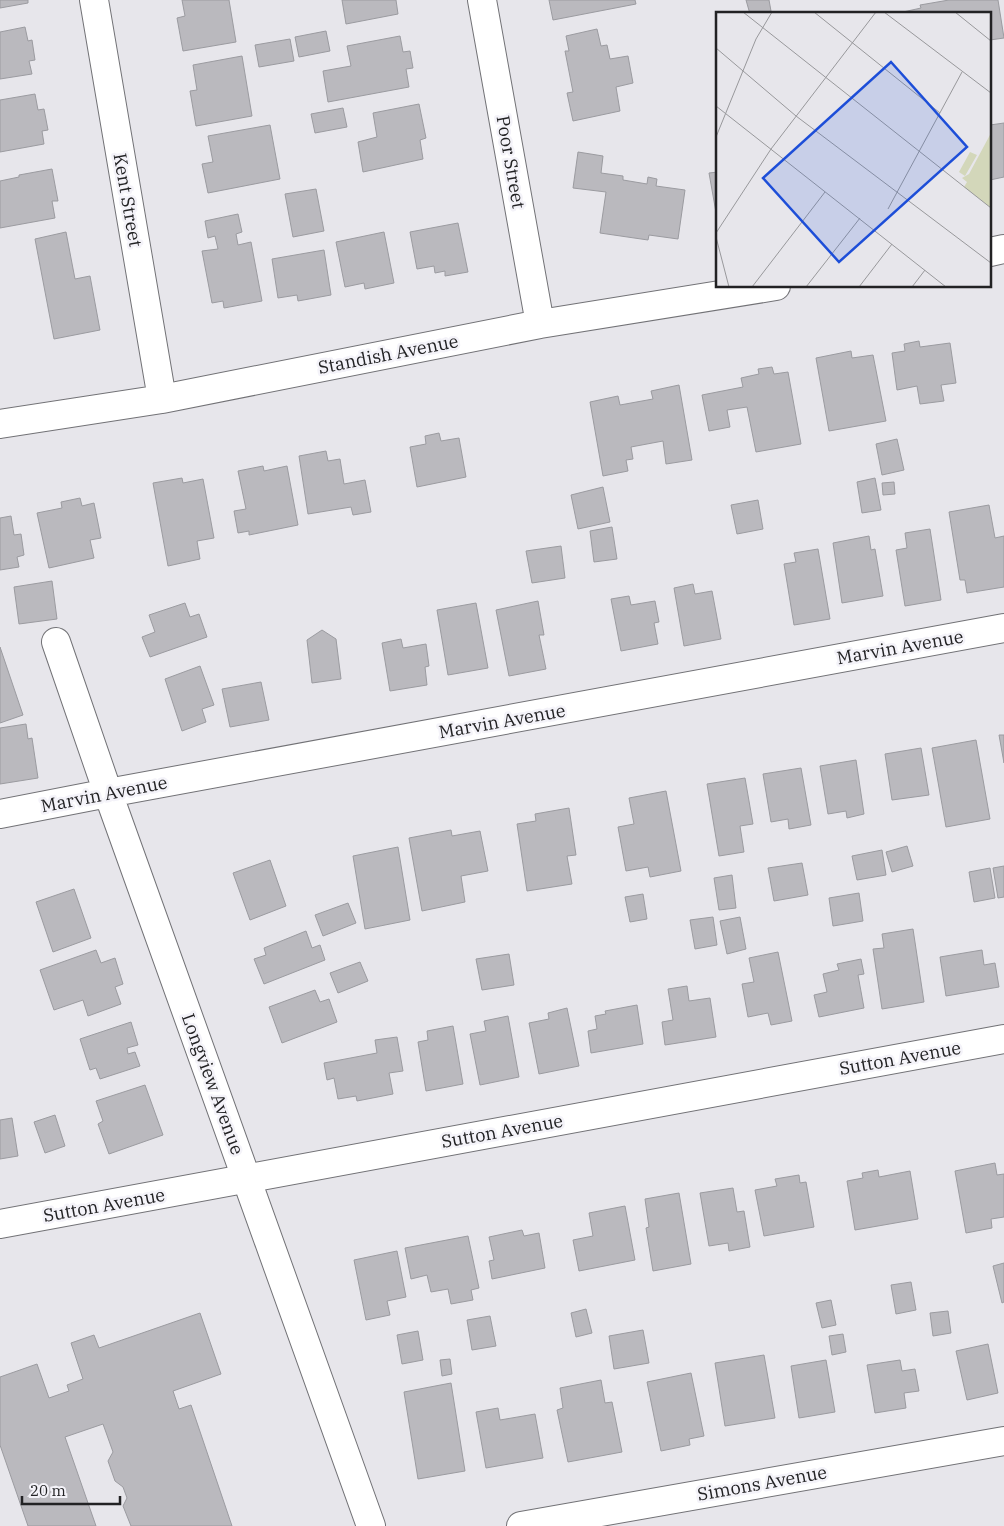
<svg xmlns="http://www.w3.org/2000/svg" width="1004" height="1526" font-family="'IBM Plex Serif',serif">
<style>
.building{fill:#bab9be;stroke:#9b9ba0}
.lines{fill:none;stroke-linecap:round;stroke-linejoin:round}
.minor-casing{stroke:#727276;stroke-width:30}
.minor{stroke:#fff;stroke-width:28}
.labels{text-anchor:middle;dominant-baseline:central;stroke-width:5;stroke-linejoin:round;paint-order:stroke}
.street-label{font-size:18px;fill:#222224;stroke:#f4f3f9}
.inset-road{fill:none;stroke:#98989b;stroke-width:1}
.view{fill:#1d4ed8;fill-opacity:0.15;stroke:#1d4ed8;stroke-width:2.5}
.inset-edge{fill:none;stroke:#222224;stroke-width:2.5}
</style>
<rect width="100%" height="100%" fill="#e7e6eb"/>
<path class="building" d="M0 0H28V3L0 8Z
M182 0H229L236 42 183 51 177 18 185 16Z
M342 0H396L398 14 346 24Z
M549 0H635L636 4 553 20Z
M746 0H769L771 11 758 14H750Z
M949 0H998L1004 38 990 40V14H894L921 8 920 5Z
M25 27 28 41 32 40 35 60 29 61 32 74 0 79V32Z
M597 29 601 46 607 45 610 59 628 56 633 83 616 87 620 111 573 121 567 93 573 92 565 51H569L566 36Z
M326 31 330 51 299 57 295 37Z
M400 36 403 52 410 51 413 68 406 69 409 87 328 102 323 71 351 66 347 46Z
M290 39 294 61 259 67 255 45Z
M242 56 252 116 196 126 190 91 197 90 193 65Z
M35 94 38 110 44 109 48 130 42 131 44 144 0 152V100Z
M419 104 426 138 420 140 423 159 363 172 358 142 377 137 373 113Z
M343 108 347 127 315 133 311 114Z
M1004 123V177L990 180V125Z
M270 125 280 179 208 193 202 164 213 162 208 136Z
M578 152 603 156 601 173 623 176V180L647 184 648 177 657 179 656 186 685 190 678 239 649 235 648 240 600 233 606 192 573 188Z
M52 169 58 201H52L55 218 0 228V181L19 177V175Z
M718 172V218H717L709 173Z
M316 189 324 231 293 237 285 194Z
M238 214 242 232 236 234 238 245 251 242 262 301 224 308 223 301 212 303 202 251 218 249 215 236 208 238 205 221Z
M458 223 468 272 445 276V271L435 273 434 266 417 269 410 232Z
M66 232 75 279 90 276 100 330 54 339 35 239Z
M384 232 394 283 365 289 364 283 345 287 336 242Z
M324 250 331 295 298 301 297 295 278 298 272 259Z
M919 341 920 347 950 343 956 383 941 385 944 401 920 404 917 386 897 390 892 353 905 351 904 344Z
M851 351 852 358 873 355 886 421 829 431 816 358Z
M772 367 774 374 788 372 801 444 756 452 747 407 727 410 730 427 709 431 702 395 743 387 741 378 759 374 758 369Z
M679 385 692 460 666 464 663 441 631 447 633 459 626 460 628 471 603 476 590 402 618 396 620 405 653 399 651 391Z
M439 433 441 441 459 438 466 477 417 487 410 447 426 444 425 436Z
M897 439 904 470 882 475 876 444Z
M326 451 328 461 340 459 344 484 365 480 371 512 353 515 351 507 308 514 299 456Z
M263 466 264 471 287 466 298 525 249 535V531L238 533 234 511 246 509 238 471Z
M182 478 183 483 203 479 214 538 197 541 200 559 168 566 153 483Z
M875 478 881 510 862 513 857 482Z
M894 482 895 494 883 495 882 483Z
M603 487 610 522 578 529 571 495Z
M80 498 82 506 94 503 101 538 90 540 94 558 49 568 37 513 62 508 61 502Z
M758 500 763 529 737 534 731 505Z
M989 505 995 538 1004 536V587L967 593 965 580H960L949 512Z
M11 516 14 535 21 534 24 555 17 557 19 567 0 570V518Z
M612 527 617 559 594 562 590 531Z
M930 529 941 600 905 606 896 550 907 548 905 533Z
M869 536 871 550 875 549 883 596 842 603 833 543Z
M561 546 565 578 532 583 526 551Z
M818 549 830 619 794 625 784 564 796 562 794 553Z
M52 581 57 619 19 624 14 587Z
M693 584 695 594 712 591 721 639 684 646 674 588Z
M629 596 631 605 655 601 659 622 654 623 658 644 621 651 611 599Z
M538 601 544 635H539L546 669 509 676 496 610Z
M185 603 190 617 199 614 207 637 150 657 142 637 155 632 149 615Z
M476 603 488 668 448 675 437 610Z
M322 630 336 639 341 679 312 683 307 640Z
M401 639 403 648 426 644 429 666 425 667 427 685 390 691 382 643Z
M0 647 23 715 0 723Z
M200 666 214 705 202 709 206 722 182 731 165 679Z
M261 682 269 720 230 727 222 689Z
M26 724 28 739 32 738 38 778 0 784V728Z
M999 735H1004V763Z
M976 740 990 819 946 827 932 748Z
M921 748 929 795 892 800 885 754Z
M856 760 864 814 847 818 846 811 828 814 820 766Z
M801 768 811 825 789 829 788 819 771 822 763 774Z
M745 778 753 824 740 826 744 852 719 856 707 784Z
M666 791 681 871 650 877 648 867 626 871 618 827 634 824 629 798Z
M569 808 576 855 567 856 572 884 527 891 517 824 536 821 535 814Z
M451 830 452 836 480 831 488 871 461 876 465 902 422 911 409 838Z
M907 846 913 866 892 872 886 852Z
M398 847 410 920 365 929 353 856Z
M882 850 886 875 857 880 852 856Z
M270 860 286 906 250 920 233 873Z
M802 863 808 895 774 901 768 868Z
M1004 866V897L998 898 993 868Z
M990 868 995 898 974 902 969 872Z
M732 875 736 908 719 910 714 878Z
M74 889 91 938 53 952 36 902Z
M859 893 863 921 833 926 829 898Z
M643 894 647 919 630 922 625 897Z
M348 903 356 923 323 936 315 915Z
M713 917 717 945 695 949 690 920Z
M740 917 746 949 727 954 720 921Z
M913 929 924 1002 882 1009 873 949 884 948 882 934Z
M306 931 312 948 320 945 325 960 264 984 254 959 266 955 264 948Z
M96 950 101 963 115 958 123 984 115 987 121 1004 88 1016 83 1000 54 1010 40 970Z
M982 950 984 965 995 963 999 987 946 996 940 957Z
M778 952 792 1021 771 1025 768 1013 748 1017 742 984 754 982 749 958Z
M509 954 514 985 482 990 476 959Z
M861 959 864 974 858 975 864 1008 819 1017 814 995 827 992 823 974 839 970 837 964Z
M360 962 368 981 338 993 330 973Z
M687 986 689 1001 710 998 716 1037 665 1045 662 1022 673 1020 668 989Z
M315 990 320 1002 329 999 337 1022 282 1043 269 1007Z
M637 1005 643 1044 591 1053 588 1031 597 1029 595 1016 606 1014 605 1011Z
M567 1008 579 1066 539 1074 529 1023 549 1019 548 1013Z
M508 1016 519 1077 480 1085 470 1034 486 1031 484 1021Z
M131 1022 138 1045 127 1048 128 1054 135 1052 140 1066 100 1079 96 1068 90 1070 80 1039Z
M453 1026 463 1084 426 1091 418 1042 428 1040 427 1031Z
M397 1037 403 1071 389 1073 393 1094 357 1101 356 1096 338 1099 334 1078 327 1080 324 1063 377 1053 375 1040Z
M145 1085 163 1135 109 1154 98 1124 103 1121 96 1101Z
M55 1115 65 1146 45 1153 34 1122Z
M12 1118 18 1156 0 1159V1120Z
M995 1163 997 1175 1004 1174V1217L991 1219 992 1228 966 1233 955 1171Z
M878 1170 879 1177 910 1171 918 1219 855 1230 847 1181 863 1178 862 1173Z
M799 1175 800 1183 806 1182 814 1227 764 1236 755 1190 777 1186 775 1179Z
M733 1188 737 1212 744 1211 750 1247 729 1251 728 1243 709 1246 700 1193Z
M679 1193 691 1264 653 1271 646 1228 649 1227 645 1199Z
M625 1206 635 1260 579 1271 573 1240 593 1236 589 1213Z
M522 1230 524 1236 539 1233 545 1268 492 1279 489 1261 494 1260 489 1237Z
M468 1236 479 1288 471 1290 473 1300 451 1304 448 1289 431 1292 427 1275 411 1279 405 1248Z
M397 1251 406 1297 387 1301 390 1315 366 1320 354 1260Z
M1004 1263V1302L1002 1303 993 1266Z
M911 1282 916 1310 896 1314 891 1285Z
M831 1300 836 1325 822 1328 816 1303Z
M586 1309 592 1333 576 1337 571 1313Z
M948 1311 951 1333 933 1336 930 1313Z
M200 1313 221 1374 173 1391 179 1409 191 1405 232 1526H131L123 1506 127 1498 123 1487 115 1481 108 1461 113 1452 103 1424 65 1437 96 1526H28L0 1445V1377L37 1364 49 1398 69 1391 67 1385 83 1379 71 1343 94 1335 99 1348Z
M490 1316 496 1346 472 1350 467 1320Z
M643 1330 649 1363 614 1369 609 1336Z
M418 1331 423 1360 402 1364 397 1335Z
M843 1334 846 1352 832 1355 829 1336Z
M988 1344 998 1393 967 1400 956 1351Z
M764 1355 775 1418 725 1426 715 1363Z
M450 1359 452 1374 442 1376 440 1360Z
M826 1360 835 1412 799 1418 791 1366Z
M900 1360 902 1371 915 1369 919 1391 904 1393 906 1408 875 1413 867 1365Z
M691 1373 704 1436 689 1439 690 1445 661 1451 647 1382Z
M601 1380 605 1403 612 1402 622 1452 568 1462 557 1410 563 1408 560 1388Z
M451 1383 465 1471 418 1479 404 1392Z
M498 1408 500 1420 535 1414 543 1458 486 1468 476 1412Z"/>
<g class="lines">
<g class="minor-casing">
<path id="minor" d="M94 0 162 399
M482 0 540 324
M990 252 1004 249
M0 424 162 399 540 324 776 286
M56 642 108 793 371 1526
M0 814 108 793 1004 628
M0 1224 1004 1039
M521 1526 1004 1441"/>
</g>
<use href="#minor" class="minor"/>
</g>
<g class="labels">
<g class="street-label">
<text transform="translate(511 162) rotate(80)">Poor Street</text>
<text transform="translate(128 200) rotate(80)">Kent Street</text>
<text transform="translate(388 354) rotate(-11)">Standish Avenue</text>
<text transform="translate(900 647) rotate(-10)">Marvin Avenue</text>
<text transform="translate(502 721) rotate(-10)">Marvin Avenue</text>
<text transform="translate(104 794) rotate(-11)">Marvin Avenue</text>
<text transform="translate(900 1058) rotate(-10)">Sutton Avenue</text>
<text transform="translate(213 1084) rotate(70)">Longview Avenue</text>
<text transform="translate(502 1131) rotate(-10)">Sutton Avenue</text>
<text transform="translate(104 1205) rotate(-10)">Sutton Avenue</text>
<text transform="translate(762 1483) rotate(-10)">Simons Avenue</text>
</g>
</g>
<g transform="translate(716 12)">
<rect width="275" height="275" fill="#e7e6eb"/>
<path d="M275 121V196L248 175 251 170 246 166 253 162ZM254 140 261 143 249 164 243 160Z" fill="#d3d7ba"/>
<path class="inset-road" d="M27 0 275 196M98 0 224 101M168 0 275 81M239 0 275 29M0 36 80 104 275 251M0 94 230 275M0 125 40 27 56 0M172 197 246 60M0 221 55 137 160 0M0 225 13 275M36 275 109 180M90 275 144 206M143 275 176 232M196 275 209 258"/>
<path class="view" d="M175 50 251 135 123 250 47 166Z"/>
<rect width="275" height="275" class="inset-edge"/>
</g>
<path d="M22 1496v8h98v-8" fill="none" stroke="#222224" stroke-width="2.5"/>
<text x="30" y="1496" font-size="15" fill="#222224" stroke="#f4f3f9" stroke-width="4" paint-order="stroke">20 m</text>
</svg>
